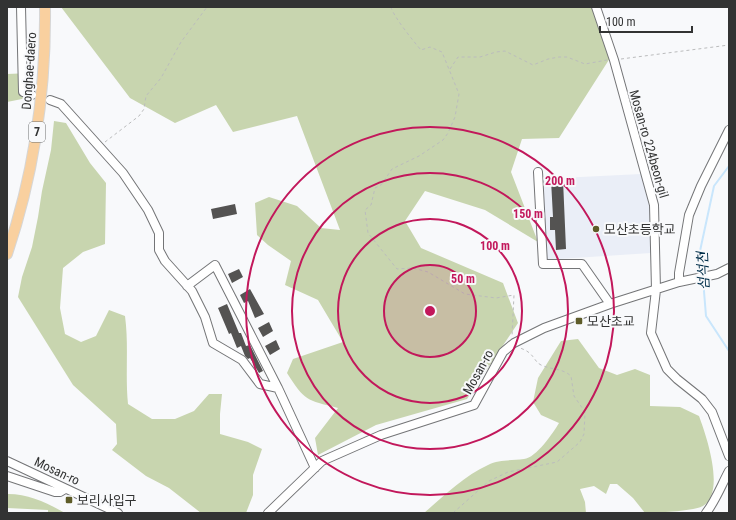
<svg xmlns="http://www.w3.org/2000/svg" width="736" height="520" font-family="'Roboto Condensed','Noto Sans KR',sans-serif">
<style>
.built{fill:#eaeef7}
.green{fill:#c8d5af}
.lines{fill:none;stroke-linecap:round;stroke-linejoin:round}
.stream{stroke:#c9e6fc;stroke-width:2}
.building{fill:#545352}
.minor-casing{stroke:#747577;stroke-width:10}
.major-casing{stroke:#d6d6d6;stroke-width:12}
.path{stroke:#bbbcbd;stroke-width:1;stroke-dasharray:3 3;stroke-linecap:butt}
.minor{stroke:#fff;stroke-width:8}
.major{stroke:#f9d09f;stroke-width:10}
.ring{fill:none;stroke:#c2185b;stroke-width:2}
.poi-dot{fill:#5e5c29;stroke:#f8f9fb;stroke-width:1.5}
.labels{text-anchor:middle;dominant-baseline:central;stroke-width:4;stroke-linejoin:round;paint-order:stroke}
.shield{fill:#f8f9fb;stroke:#6d6e6f;stroke-width:1}
.shield-label{font-size:12px;font-weight:bold;fill:#323333}
.street-label{font-size:13px;fill:#323333;stroke:#f8f9fb}
.poi-label{font-size:13px;fill:#323333;stroke:#f8f9fb;text-anchor:start}
.water-label{font-size:14px;font-style:italic;fill:#002e49;stroke:#f8f9fb}
.centre{fill:#c2185b;stroke:#f8f9fb;stroke-width:2}
.ring-label{font-size:12px;text-anchor:middle;font-weight:bold;fill:#c2185b;stroke:#f8f9fb;stroke-width:4;stroke-linejoin:round;paint-order:stroke}
</style>
<rect width="100%" height="100%" fill="#f8f9fb"/>
<path class="built" d="M641 174 650 205 651 253 543 260 540 179Z"/>
<path class="green" d="M61 7H594L612 55 559 138 522 139 511 172 538 242 485 210 425 191 405 221 421 248 503 283 518 323 467 399 376 425 318 455 315 438 338 408C306 400 305 401 287 373L293 359 343 342 318 300 285 285 291 261 268 245 257 235 255 203 269 197 297 206 321 228 340 230 297 116 233 132 216 105 175 123 130 98Z
M31 73 27 98 7 102V74Z
M54 121 66 123 90 163 106 183 105 244 83 252 63 268 60 308 65 334 81 342 96 336 109 310 125 316C129 346 125 374 128 404L152 419H175L194 411 209 394H222L220 414V434L248 442 262 449 253 475V495L246 513H201L169 488 146 476 112 450 117 444 116 424 73 385 18 297 22 277 32 247 38 217 42 191 51 150Z
M578 339 599 368 617 375 635 369 650 375V406L680 407 699 416C706 435 726 492 703 506 694 511 656 513 645 513L633 498 617 484H610L606 494 594 486 580 489 585 502 586 513H424C444 496 464 476 488 465 499 459 511 461 524 459 536 458 553 433 559 423L541 415 533 402 538 378 561 341Z
M8 494C29 494 47 503 65 513H48V510L7 508Z"/>
<g class="lines">
<path class="stream" d="M702 275 700 251 714 186 729 166
M703 279 706 316 729 351"/>
</g>
<path class="building" d="M551 180H563L566 249 556 250 555 230H550V217H553Z
M235 204 237 214 213 219 211 209Z
M239 269 243 277 232 283 228 274Z
M250 289 264 314 255 318 248 301 244 303 240 295Z
M227 304 239 333H241L246 346 250 345 263 371 259 373 250 358 248 359 245 356 241 346 237 348 231 333 229 334 218 308Z
M269 322 273 331 263 337 258 328Z
M276 340 280 349 270 355 265 346Z"/>
<g class="lines">
<g class="minor-casing">
<path id="minor" d="M21 7 23 92 32 95
M596 7 614 60 654 205 656 290 651 333 667 369 677 379 702 399 712 412 729 456
M50 100 61 104 123 173 148 210 159 233V250L165 261 192 291 205 317 213 343 242 360 260 384 278 388 315 468
M538 172 543 264H582L610 304
M679 282V273L689 215 701 186 729 130
M187 286 215 265 278 388
M7 461 118 513
M7 476 55 492H60L65 489
M268 513 322 461 381 435 474 405 503 352 514 343 544 328 610 304 679 282 717 274 729 268
M706 513C716 500 721 486 729 471"/>
</g>
<g class="major-casing">
<path id="major" d="M7 254C34 174 46 91 45 7"/>
</g>
<path class="path" d="M391 7C393 16 414 42 421 50L430 47 442 52 459 94 455 117 448 133 443 140 419 156 392 169 381 185 375 188 371 205 365 210 368 233 397 269 413 268 428 272 465 294 496 298 514 295 512 336
M621 59 729 45
M450 69 458 57H480L496 52 505 51 533 65 548 59 559 57H567L585 64 607 60
M105 142 139 116 144 109 146 96 161 78 181 42 207 7
M453 513 489 481 508 472 557 462 580 442 584 434 585 412 574 396 571 376C562 368 552 370 541 365 533 361 535 353 520 348"/>
<use href="#minor" class="minor"/>
<use href="#major" class="major"/>
</g>
<circle cx="430" cy="311" r="46" fill="#c2185b" fill-opacity=".12"/>
<g class="ring">
<circle cx="430" cy="311" r="46"/>
<circle cx="430" cy="311" r="92"/>
<circle cx="430" cy="311" r="138"/>
<circle cx="430" cy="311" r="184"/>
</g>
<g class="poi-dot">
<circle cx="596" cy="229" r="4"/>
<rect x="575" y="317" width="8" height="8" rx="2"/>
<rect x="65" y="496" width="8" height="8" rx="2"/>
</g>
<g class="labels">
<rect class="shield" x="29" y="122" width="16" height="20" rx="3"/>
<g class="shield-label">
<text x="37" y="132">7</text>
</g>
<g class="street-label">
<text transform="translate(29 71) rotate(-86)">Donghae-daero</text>
<text transform="translate(649 144) rotate(74)">Mosan-ro 224beon-gil</text>
<text transform="translate(478 372) rotate(-61)">Mosan-ro</text>
<text transform="translate(57 471) rotate(25)">Mosan-ro</text>
</g>
<g class="poi-label">
<text x="604" y="229">모산초등학교</text>
<text x="587" y="321">모산초교</text>
<text x="77" y="500">보리사입구</text>
</g>
<g class="water-label">
<text transform="translate(703 271) rotate(-93)">섬석천</text>
</g>
</g>
<circle cx="430" cy="311" r="6" class="centre"/>
<g class="ring-label">
<text x="560" y="185">200 m</text>
<text x="528" y="218">150 m</text>
<text x="495" y="250">100 m</text>
<text x="463" y="283">50 m</text>
</g>
<rect width="736" height="520" fill="none" stroke="#323333" stroke-width="16"/>
<path d="M600 26v6h92v-6" fill="none" stroke="#323333" stroke-width="2"/>
<text x="606" y="26" font-size="12" fill="#323333" stroke="#f8f9fb" stroke-width="3" paint-order="stroke">100 m</text>
</svg>
